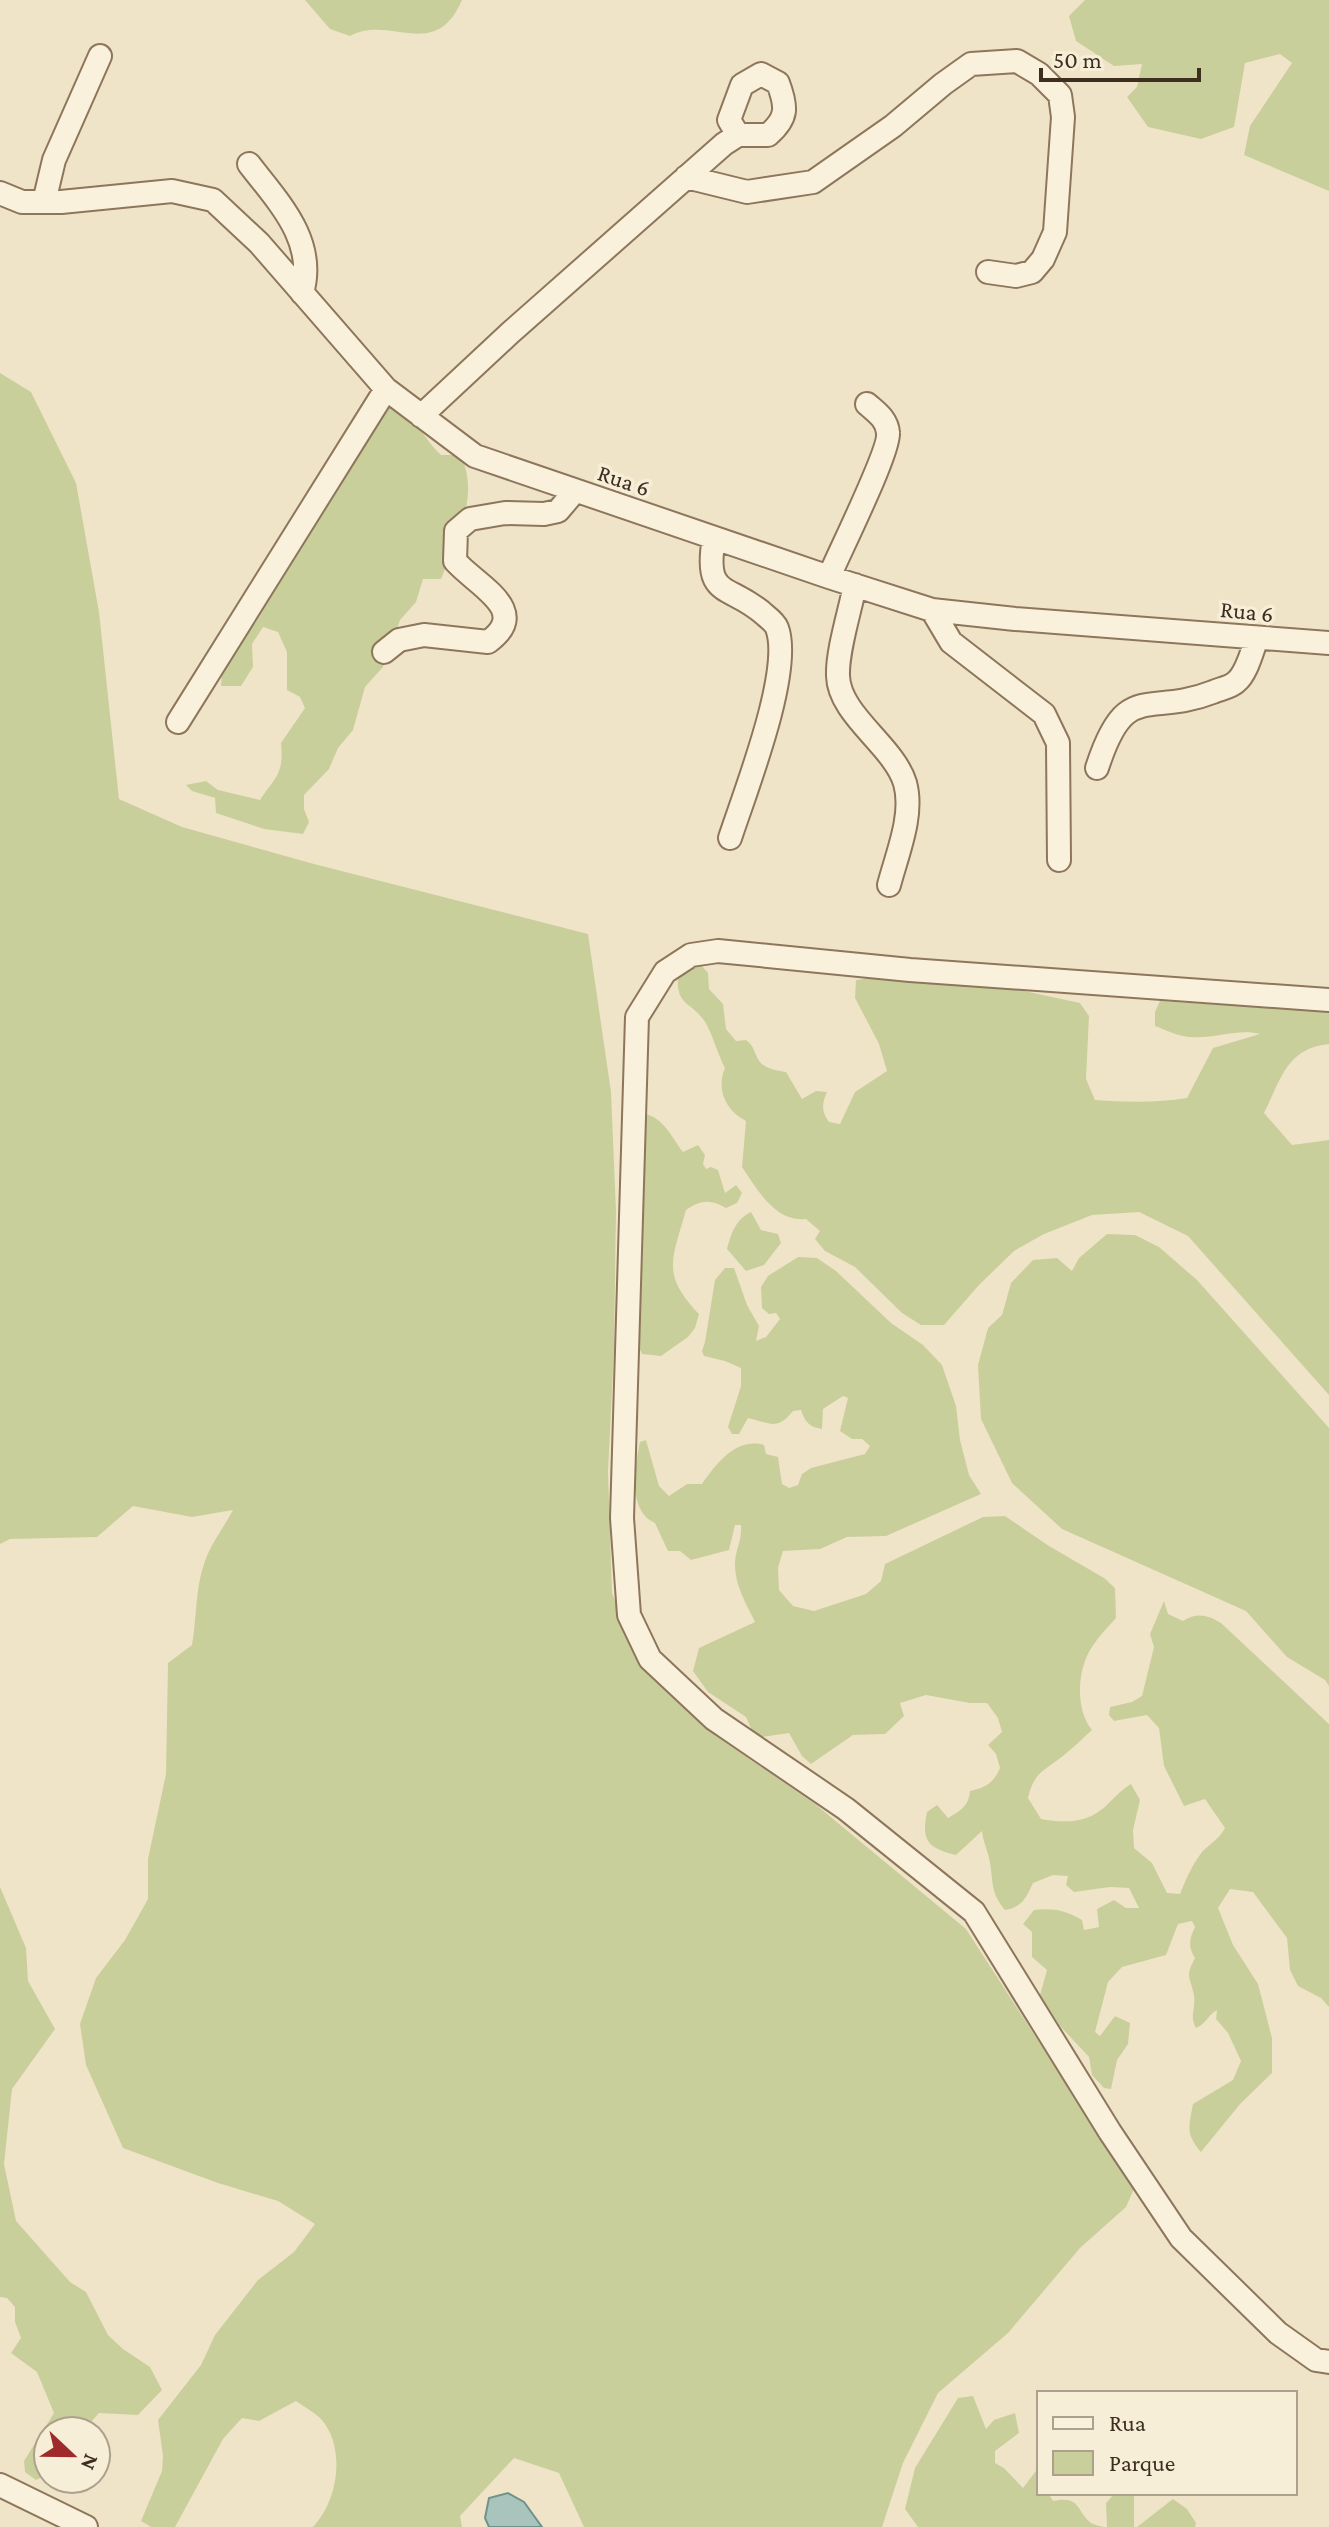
<svg xmlns="http://www.w3.org/2000/svg" width="1329" height="2527" font-family="'Crimson Pro',serif">
<style>
.green{fill:#c9cf9b}
.water{fill:#a9c4bc;stroke:#6f938a;stroke-width:2}
.lines{fill:none;stroke-linecap:round;stroke-linejoin:round}
.minor-casing{stroke:#8d765c;stroke-width:26}
.minor{stroke:#faf1dc;stroke-width:22}
.labels{text-anchor:middle;dominant-baseline:central;stroke-width:7;stroke-linejoin:round;paint-order:stroke}
.street-label{font-size:24px;fill:#3d2e20;stroke:#f7eed8}
</style>
<rect width="100%" height="100%" fill="#f0e4c8"/>
<path class="green" d="M305 0H462C435 63 390 14 350 36L330 29Z
M1085 0H1329V191L1244 155 1250 126 1292 63 1280 54 1245 63 1234 127 1201 139 1148 127 1127 97 1137 87 1142 64 1114 66 1076 41 1069 16Z
M0 373 31 392 76 483 99 612 119 799 182 827 314 864 588 934 611 1092 616 1211 614 1350 608 1472 612 1593 641 1667 716 1736 815 1804 966 1929 1134 2189 1126 2207 1080 2248 1008 2333 938 2393 903 2463 882 2527H584L559 2473 514 2458 460 2516 462 2527H313C338 2501 346 2449 322 2420 316 2413 304 2407 296 2401L259 2421 242 2418 223 2439 175 2527H151L141 2521 162 2471 163 2456 158 2420 201 2365 215 2335 258 2280 294 2252 315 2224 278 2201 218 2183 123 2148 86 2065 80 2024 96 1978 125 1940 148 1899V1859L166 1774 168 1663 192 1645C197 1617 195 1588 205 1561 211 1544 224 1527 233 1510L192 1517 133 1506 97 1537 10 1539 0 1544Z
M391 404C398 413 409 417 416 425 425 435 431 446 441 455H460C481 493 456 542 441 579H423L416 602 400 620 383 667 365 687 353 730 338 748 329 769 304 795V809L309 822 303 834 264 829 216 813 215 798 192 791 186 785 206 781 218 790 260 800C276 776 284 774 281 743L305 708 300 697 287 690V652L278 632 263 627 252 644 253 667 241 686H221L222 671 381 406Z
M701 965 708 973 709 989 723 1004 726 1029 736 1041 746 1040C754 1046 753 1049 757 1057 762 1069 775 1070 786 1072L802 1099 816 1091 827 1092C822 1103 821 1112 829 1122L840 1124 855 1092 887 1071 879 1044 855 998 856 980 879 977 1010 988 1080 1003 1089 1016 1086 1079 1095 1100C1126 1102 1156 1103 1187 1098L1213 1048 1260 1034C1240 1028 1214 1039 1191 1037 1179 1037 1166 1030 1155 1026V1012L1160 1001 1304 1010 1329 1008V1044C1287 1048 1281 1079 1264 1113L1292 1145 1329 1140V1395L1188 1236 1139 1212 1092 1215 1044 1234 1014 1251 979 1285 944 1325H921L902 1313 855 1267 825 1251 815 1239 820 1231 806 1219C775 1223 757 1189 742 1167L746 1121C725 1110 716 1089 725 1068 718 1055 710 1027 703 1019 689 1001 676 1005 678 976L687 968Z
M645 1114C663 1117 673 1139 683 1152L698 1145 705 1155 703 1164 706 1169 711 1167 718 1170 725 1193 736 1185 742 1193 737 1203 726 1208C710 1199 701 1200 686 1210 672 1260 661 1274 699 1314L695 1328 688 1337 661 1356 642 1354 634 1337Z
M751 1212 761 1230 778 1234 781 1243 764 1265 746 1271 727 1249C731 1234 735 1220 751 1212Z
M1107 1234 1135 1235 1159 1247 1197 1280 1329 1428V1686L1325 1680 1287 1657 1246 1611 1062 1529 1012 1483 981 1419 978 1365 988 1328 1002 1315 1011 1283 1033 1260 1057 1258 1072 1271 1079 1258Z
M798 1257 817 1258 836 1271 891 1323 923 1345 942 1365 956 1406 960 1440 969 1475 981 1494 886 1536 847 1537 820 1549 783 1551 778 1568 779 1590 793 1606 814 1611 866 1594 881 1581 885 1564 983 1517 1005 1516 1049 1546 1104 1578 1115 1588 1116 1618C1108 1627 1099 1636 1092 1647 1077 1669 1075 1710 1092 1730 1082 1739 1073 1748 1063 1756 1044 1771 1034 1772 1028 1798L1041 1819C1065 1823 1087 1824 1107 1805 1115 1797 1121 1790 1131 1784L1140 1800 1133 1830 1134 1848 1152 1863 1167 1893 1180 1894C1186 1879 1192 1865 1202 1852 1211 1843 1219 1839 1225 1828L1205 1799 1184 1806 1164 1766 1159 1728 1147 1715 1114 1721 1109 1715 1110 1707 1132 1702 1142 1696 1154 1647 1150 1634 1164 1601 1168 1614 1183 1621C1197 1612 1208 1615 1221 1623L1329 1724V2007L1321 1998 1298 1986 1290 1970 1287 1938 1253 1892 1230 1889 1218 1908 1233 1945 1258 1984 1272 2038V2073L1240 2104 1201 2152C1185 2134 1189 2126 1193 2104L1233 2080 1241 2061 1228 2033 1216 2019 1217 2010C1208 2015 1206 2024 1196 2028 1189 2016 1196 2009 1194 1996 1191 1977 1184 1978 1195 1958 1188 1947 1189 1939 1195 1927L1192 1921 1178 1924 1166 1955 1122 1967 1108 1982 1095 2032 1100 2036 1115 2016 1130 2023 1128 2044 1117 2060 1111 2089 1104 2088 1092 2075 1089 2057 1060 2026 1040 1995 1047 1970 1032 1957V1932L1023 1924 1034 1910C1053 1908 1065 1910 1082 1920L1084 1930 1099 1927 1097 1909 1114 1900 1126 1908H1139L1129 1888 1110 1887 1074 1892 1066 1885 1068 1876 1053 1875 1033 1883C1026 1898 1022 1907 1005 1910 989 1891 994 1880 989 1858 987 1849 983 1841 982 1831L956 1855C928 1848 921 1841 927 1812L937 1805 948 1818C960 1811 969 1806 970 1791 986 1788 994 1782 1000 1768L996 1754 988 1745 1002 1732 998 1718 987 1703H970L926 1695 900 1703 904 1716 885 1734 853 1735 811 1764 802 1756 789 1733 762 1737 753 1733 746 1717 708 1692 693 1671 699 1648 755 1622C746 1604 734 1584 735 1562 736 1548 742 1541 741 1525H735L729 1550 691 1560 680 1551H668L655 1523C627 1511 635 1466 640 1442L646 1440 659 1486 669 1496 687 1484H702C716 1464 736 1437 764 1445L766 1454 778 1457 782 1484 789 1488 798 1485 802 1474 811 1468 865 1454 870 1446 862 1439H852L840 1431 848 1398 843 1396 823 1409 822 1429C809 1427 805 1422 801 1410L793 1411C777 1431 770 1423 748 1418L739 1434H732L728 1427 741 1386V1368L725 1361 704 1356 702 1351 705 1342 715 1280 725 1268H734L747 1305 759 1326 756 1341 766 1337 780 1319 776 1313 769 1314 762 1308 761 1287 768 1276Z
M0 1887 26 1948 28 1981 55 2029 12 2089 4 2164 16 2221 70 2282 86 2292 108 2335 123 2349 150 2367 162 2390 138 2415 99 2413 83 2431H48V2475L36 2480 25 2472 24 2461 54 2413 37 2372 11 2353 21 2338 15 2322V2307L7 2298 0 2297Z
M973 2396 986 2429 994 2420 1015 2413 1019 2433 995 2451V2463L1004 2468 1023 2488 1039 2467V2493H1048L1053 2501C1081 2495 1076 2511 1091 2523 1095 2525 1100 2526 1104 2527H918L905 2509 915 2468 958 2398Z
M1115 2493 1134 2495V2527H1107L1106 2503Z
M1173 2499 1187 2509 1196 2523 1195 2527H1137Z"/>
<path class="water" d="M508 2493 524 2502 542 2527H489L485 2518 489 2498Z"/>
<g class="lines">
<g class="minor-casing">
<path id="minor" d="M249 164C279 203 317 241 302 293
M686 177 747 192 813 182 893 126 943 84 971 64 1017 61 1039 74 1060 95 1063 117 1055 232 1043 259 1032 272 1016 276 988 272
M0 193 22 202H61L172 191 213 200 259 243 386 389 475 456 829 577 932 610 1015 619 1329 643
M44 202 54 160 100 56
M421 416 510 333 724 144 738 135H768C788 118 787 107 778 83L761 74 742 85 729 120 738 135
M714 538C703 600 730 583 765 615 770 619 775 623 777 628 793 671 745 792 730 838
M829 577C839 553 890 451 888 433 887 419 876 412 867 404
M855 585C850 611 837 651 838 676 839 715 894 746 905 783 914 815 897 854 889 885
M932 610 951 642 1044 714 1058 743 1059 860
M384 652 399 640 424 635 488 642C532 610 477 586 455 561L456 531 470 519 505 513 544 514 558 511 575 491
M178 722 386 389
M1097 768C1126 678 1147 718 1213 692 1220 689 1231 687 1236 682 1247 673 1252 651 1257 638
M1329 1000 910 970 718 951 691 955 665 972 637 1017 622 1518 629 1615 650 1659 714 1719 846 1809 974 1912 1110 2132 1181 2238 1278 2333 1316 2360 1329 2362
M0 2485 86 2527"/>
</g>
<use href="#minor" class="minor"/>
</g>
<g class="labels">
<g class="street-label">
<text transform="translate(624 480) rotate(19)">Rua 6</text>
<text transform="translate(1247 611) rotate(6)">Rua 6</text>
</g>
</g>
<rect x="1037" y="2391" width="260" height="104" fill="#f7eed8" stroke="#ada18e" stroke-width="2"/>
<rect x="1053" y="2417" width="40" height="12" fill="#faf1dc" stroke="#ada18e" stroke-width="2"/>
<text x="1109" y="2431" font-size="24" fill="#3d2e20">Rua</text>
<rect x="1053" y="2451" width="40" height="24" fill="#c9cf9b" stroke="#ada18e" stroke-width="2"/>
<text x="1109" y="2471" font-size="24" fill="#3d2e20">Parque</text>
<g transform="translate(72 2455) rotate(112)"><circle r="38" fill="#f7eed8" stroke="#ada18e" stroke-width="2"/>
<path d="M0-6L14 30L0 20L-14 30Z" fill="#9e2a2b"/>
<text y="-12" font-size="22" font-weight="bold" text-anchor="middle" fill="#3d2e20">N</text>
</g>
<path d="M1041 68v12h158v-12" fill="none" stroke="#3d2e20" stroke-width="4"/>
<text x="1053" y="68" font-size="24" fill="#3d2e20" stroke="#f7eed8" stroke-width="6" paint-order="stroke">50 m</text>
</svg>
